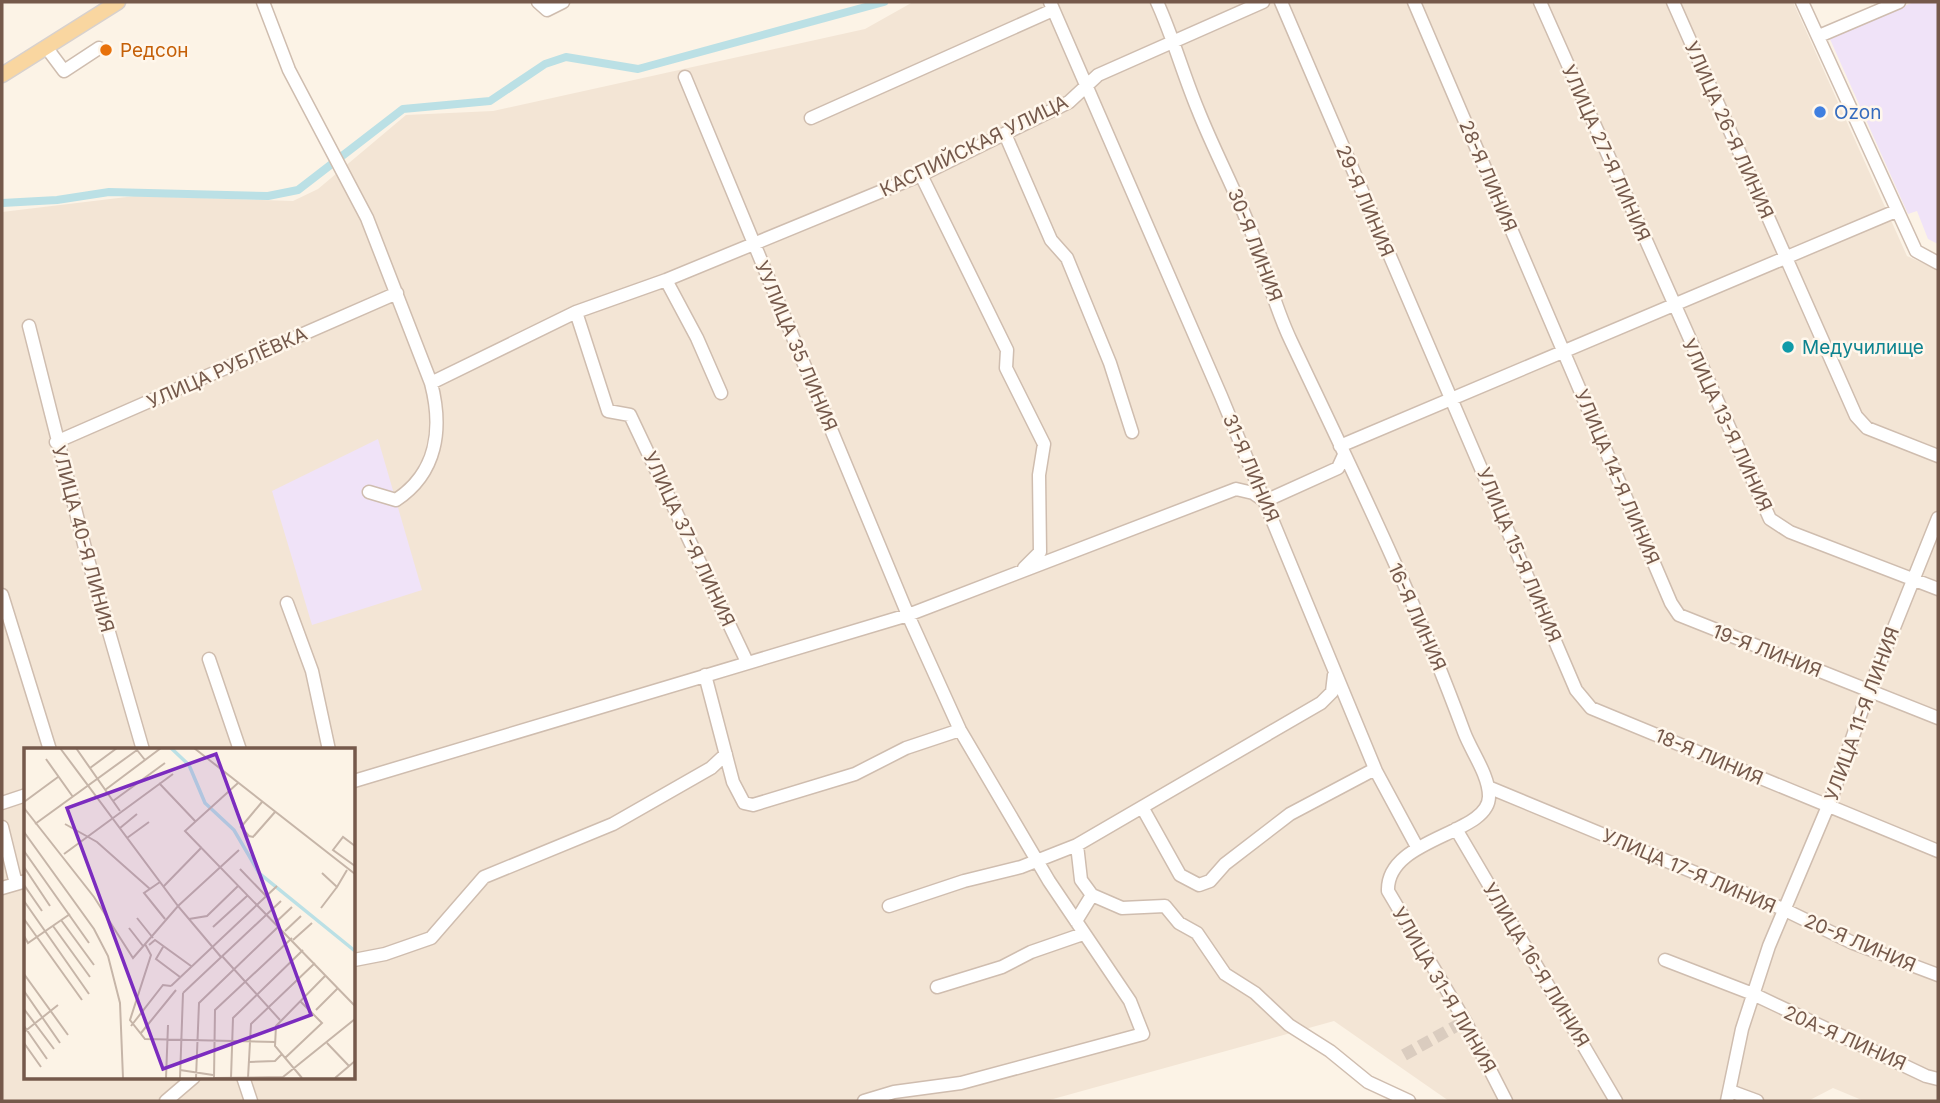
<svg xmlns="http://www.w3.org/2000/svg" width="1940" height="1103" font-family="Inter,sans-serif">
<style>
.residential{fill:#f3e5d5;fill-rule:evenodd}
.education{fill:#f0e3f8}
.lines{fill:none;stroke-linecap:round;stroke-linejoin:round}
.canal{stroke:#bbe0e5;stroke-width:8}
.minor-tunnel{stroke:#daccbf;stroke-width:12;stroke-dasharray:12 6;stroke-linecap:butt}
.minor-casing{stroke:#cfbdaf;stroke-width:15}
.major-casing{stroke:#d8d1cd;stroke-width:17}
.minor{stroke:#fff;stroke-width:12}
.major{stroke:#f9d6a0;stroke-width:14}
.food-dot{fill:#e8710a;stroke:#fff7ec;stroke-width:2.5}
.shop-dot{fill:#3f7fe0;stroke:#fff7ec;stroke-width:2.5}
.culture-dot{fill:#0f9aa8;stroke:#fff7ec;stroke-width:2.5}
.labels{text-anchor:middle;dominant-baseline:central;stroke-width:5;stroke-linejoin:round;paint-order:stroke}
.food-label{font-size:19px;fill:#c56008;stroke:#fff7ec;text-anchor:start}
.shop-label{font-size:19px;fill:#366cbe;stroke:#fff7ec;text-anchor:start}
.street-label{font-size:19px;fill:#75594b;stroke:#fff7ec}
.culture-label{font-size:19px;fill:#0d838f;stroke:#fff7ec;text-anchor:start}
.inset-river{fill:none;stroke:#bbe0e5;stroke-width:3.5}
.inset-road{fill:none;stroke:#c6b5a8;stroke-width:2}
.view{fill:#7b2cbf;fill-opacity:0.15;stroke:#7b2cbf;stroke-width:3.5}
.inset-edge{fill:none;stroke:#75594b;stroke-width:3.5}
</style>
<rect width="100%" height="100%" fill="#fcf3e6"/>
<path class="residential" d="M913 2H1793L1907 256 1938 270V1101H1864L1833 1088 1808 1101H1449L1334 1021 1046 1101H2V212L135 196 293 201 318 189 406 115 493 111 865 29ZM26 750H354V1077H26Z"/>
<path class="education" d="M1914 2H1938V244L1928 239 1917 211 1908 214 1829 37Z
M378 439 422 590 312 625 272 491Z"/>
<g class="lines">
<path class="canal" d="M2 203 57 200 109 192 268 196 298 190 403 109 490 101 545 64 566 57 638 69 884 2"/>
<path class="minor-tunnel" d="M1404 1055 1465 1021"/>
<g class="minor-casing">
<path id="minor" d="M263 2 289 70 367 218 431 383 576 312 666 280 921 175 1069 102 1098 75 1263 2
M538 2 547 10 563 2
M1050 2 1221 396 1376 771 1417 847
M1157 2C1173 37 1183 74 1198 110 1215 153 1237 193 1253 236 1266 271 1275 308 1291 341 1352 470 1415 598 1464 732 1471 751 1489 775 1489 796 1490 835 1386 837 1388 891L1465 1021 1506 1101
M1281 2 1576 690 1591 708 1938 851
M1414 2 1671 603 1679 615 1938 718
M1540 2 1770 519 1790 532 1938 589
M1673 2 1856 416 1867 428 1938 456
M1802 2 1916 251 1938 263
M1819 36 1899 2
M46 47 64 71 99 48
M811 118 1053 10
M1005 134 1051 240 1067 258 1110 363 1132 432
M921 175 1007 350 1006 368 1044 444 1039 475 1040 552 1024 568
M666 280 697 338 721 393
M576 312 608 411 630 415 747 662
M29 326 87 556 143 750
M56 442 397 293
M1340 446 1896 211
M369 492 396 500C437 473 443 429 431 383
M2 595 50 750
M287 603 312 671 329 750
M209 659 240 750
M705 675 733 782 744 803 753 805 855 774 906 748 960 730
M354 781 908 615 685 77
M1488 787 1783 909 1853 943 1938 975
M2 803 26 795
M1142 807 1180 875 1199 885 1210 881 1225 864 1290 814 1375 769
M2 827 16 884
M1456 829 1616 1101
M2 888 26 881
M1092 895 1081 880 1077 845 1321 703 1332 692 1334 675
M889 906 964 881 1021 867 1077 845
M1076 921 1092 895 1122 908 1165 906 1179 923 1197 933 1225 974 1255 993 1289 1025 1330 1051 1368 1082 1409 1101
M354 960 385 954 431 938 484 877 613 824 711 768 726 754
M1665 960 1753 994 1926 1076 1938 1079
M937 987 1002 967 1031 952 1083 934
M243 1077 251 1101
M1730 1091 1757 1101
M166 1101 194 1077
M864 1101 894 1092 961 1083 1143 1034 1130 1001 1049 881 960 730 908 615 1236 489 1253 493 1265 501 1338 468 1344 455
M1727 1101 1742 1029 1769 946 1831 799 1869 690 1938 518"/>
</g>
<g class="major-casing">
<path id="major" d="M2 75 118 2"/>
</g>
<use href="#minor" class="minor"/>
<use href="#major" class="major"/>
</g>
<circle class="food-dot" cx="106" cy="50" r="7"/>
<circle class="shop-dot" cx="1820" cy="112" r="7"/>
<circle class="culture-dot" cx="1788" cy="347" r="7"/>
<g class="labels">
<g class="food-label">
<text x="120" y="50">Редсон</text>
</g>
<g class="shop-label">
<text x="1834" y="112">Ozon</text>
</g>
<g class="street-label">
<text transform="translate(1729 130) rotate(66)">УЛИЦА 26-Я ЛИНИЯ</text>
<text transform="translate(974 146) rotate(-26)">КАСПИЙСКАЯ УЛИЦА</text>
<text transform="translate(1606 153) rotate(66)">УЛИЦА 27-Я ЛИНИЯ</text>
<text transform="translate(1488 176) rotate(67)">28-Я ЛИНИЯ</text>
<text transform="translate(1365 201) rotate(67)">29-Я ЛИНИЯ</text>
<text transform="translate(1255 245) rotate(69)">30-Я ЛИНИЯ</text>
<text transform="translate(796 346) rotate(67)">УУЛИЦА 35 ЛИНИЯ</text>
<text transform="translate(227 368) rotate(-24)">УЛИЦА РУБЛЁВКА</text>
<text transform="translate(1727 425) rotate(65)">УЛИЦА 13-Я ЛИНИЯ</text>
<text transform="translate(1251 468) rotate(67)">31-Я ЛИНИЯ</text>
<text transform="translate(1617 477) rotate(67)">УЛИЦА 14-Я ЛИНИЯ</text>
<text transform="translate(83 539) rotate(75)">УЛИЦА 40-Я ЛИНИЯ</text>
<text transform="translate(689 539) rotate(65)">УЛИЦА 37-Я ЛИНИЯ</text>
<text transform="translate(1519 555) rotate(67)">УЛИЦА 15-Я ЛИНИЯ</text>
<text transform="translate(1417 617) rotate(66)">16-Я ЛИНИЯ</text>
<text transform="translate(1767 651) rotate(21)">19-Я ЛИНИЯ</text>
<text transform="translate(1862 714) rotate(-70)">УЛИЦА 11-Я ЛИНИЯ</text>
<text transform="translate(1709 757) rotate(23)">18-Я ЛИНИЯ</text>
<text transform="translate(1689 871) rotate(23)">УЛИЦА 17-Я ЛИНИЯ</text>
<text transform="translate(1860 943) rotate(23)">20-Я ЛИНИЯ</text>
<text transform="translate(1536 965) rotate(59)">УЛИЦА 16-Я ЛИНИЯ</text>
<text transform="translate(1444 990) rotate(60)">УЛИЦА 31-Я ЛИНИЯ</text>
<text transform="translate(1845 1038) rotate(24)">20А-Я ЛИНИЯ</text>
</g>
<g class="culture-label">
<text x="1802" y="347">Медучилище</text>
</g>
</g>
<g transform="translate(24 748)">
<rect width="331" height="331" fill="#fcf3e6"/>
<path class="inset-river" d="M147 0 165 17 181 55 210 82 235 125 331 203"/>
<path class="inset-road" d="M36 0 154 158 215 102M52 0 96 63M170 0 331 126M22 11 49 49M66 20 93 0M135 35 172 74M214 35 161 83 331 258M81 42 137 0M89 53 141 15M0 54 34 29M238 54 217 79 225 88 229 89 251 64M0 60 70 149 109 210 154 158 197 209M11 76 113 2 121 12M41 76 73 94 126 141M96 80 113 66M0 84 70 181 84 208 96 255 99 330M103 90 125 74M331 98 319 89 309 102 331 118M0 103 65 195M40 106 149 26M0 119 26 158M216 121 242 148M298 125 313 139 323 122M136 134 120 145 141 171M0 137 18 163M139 139 178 99M0 153 65 246M297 160 313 139M113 170 129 190M0 171 58 252M165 171 183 168 214 138M37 172 70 217M252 174 268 159M29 178 66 229M189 179 223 148M105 180 119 198M261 183 277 168M0 188 4 195 46 166M269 192 288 175M121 196 127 207 106 272 121 291 251 294M125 197 131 192 167 218M139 199 132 211 156 229M198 208 256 272M0 226 44 287M147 238 253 138M0 243 36 295M159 245 257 153M0 261 30 301M292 262 314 240M0 278 23 311M107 278 139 237 147 238M0 284 34 257M117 285 152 242M0 295 17 319M303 295 325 318M261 310 298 275 276 253M225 314 251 313 258 306M156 322 189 327M142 330 144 277M156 330 159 245M172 330 175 255 255 178M190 330 191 262 268 190M190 330 259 329 331 271M207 330 209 270 279 202M224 330 227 276 291 215M278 330 251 298 252 278 302 227M311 330 331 313"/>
<path class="view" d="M192 6 287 267 139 321 43 60Z"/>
<rect width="331" height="331" class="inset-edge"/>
</g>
<rect width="1940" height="1103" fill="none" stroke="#75594b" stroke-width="7"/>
</svg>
